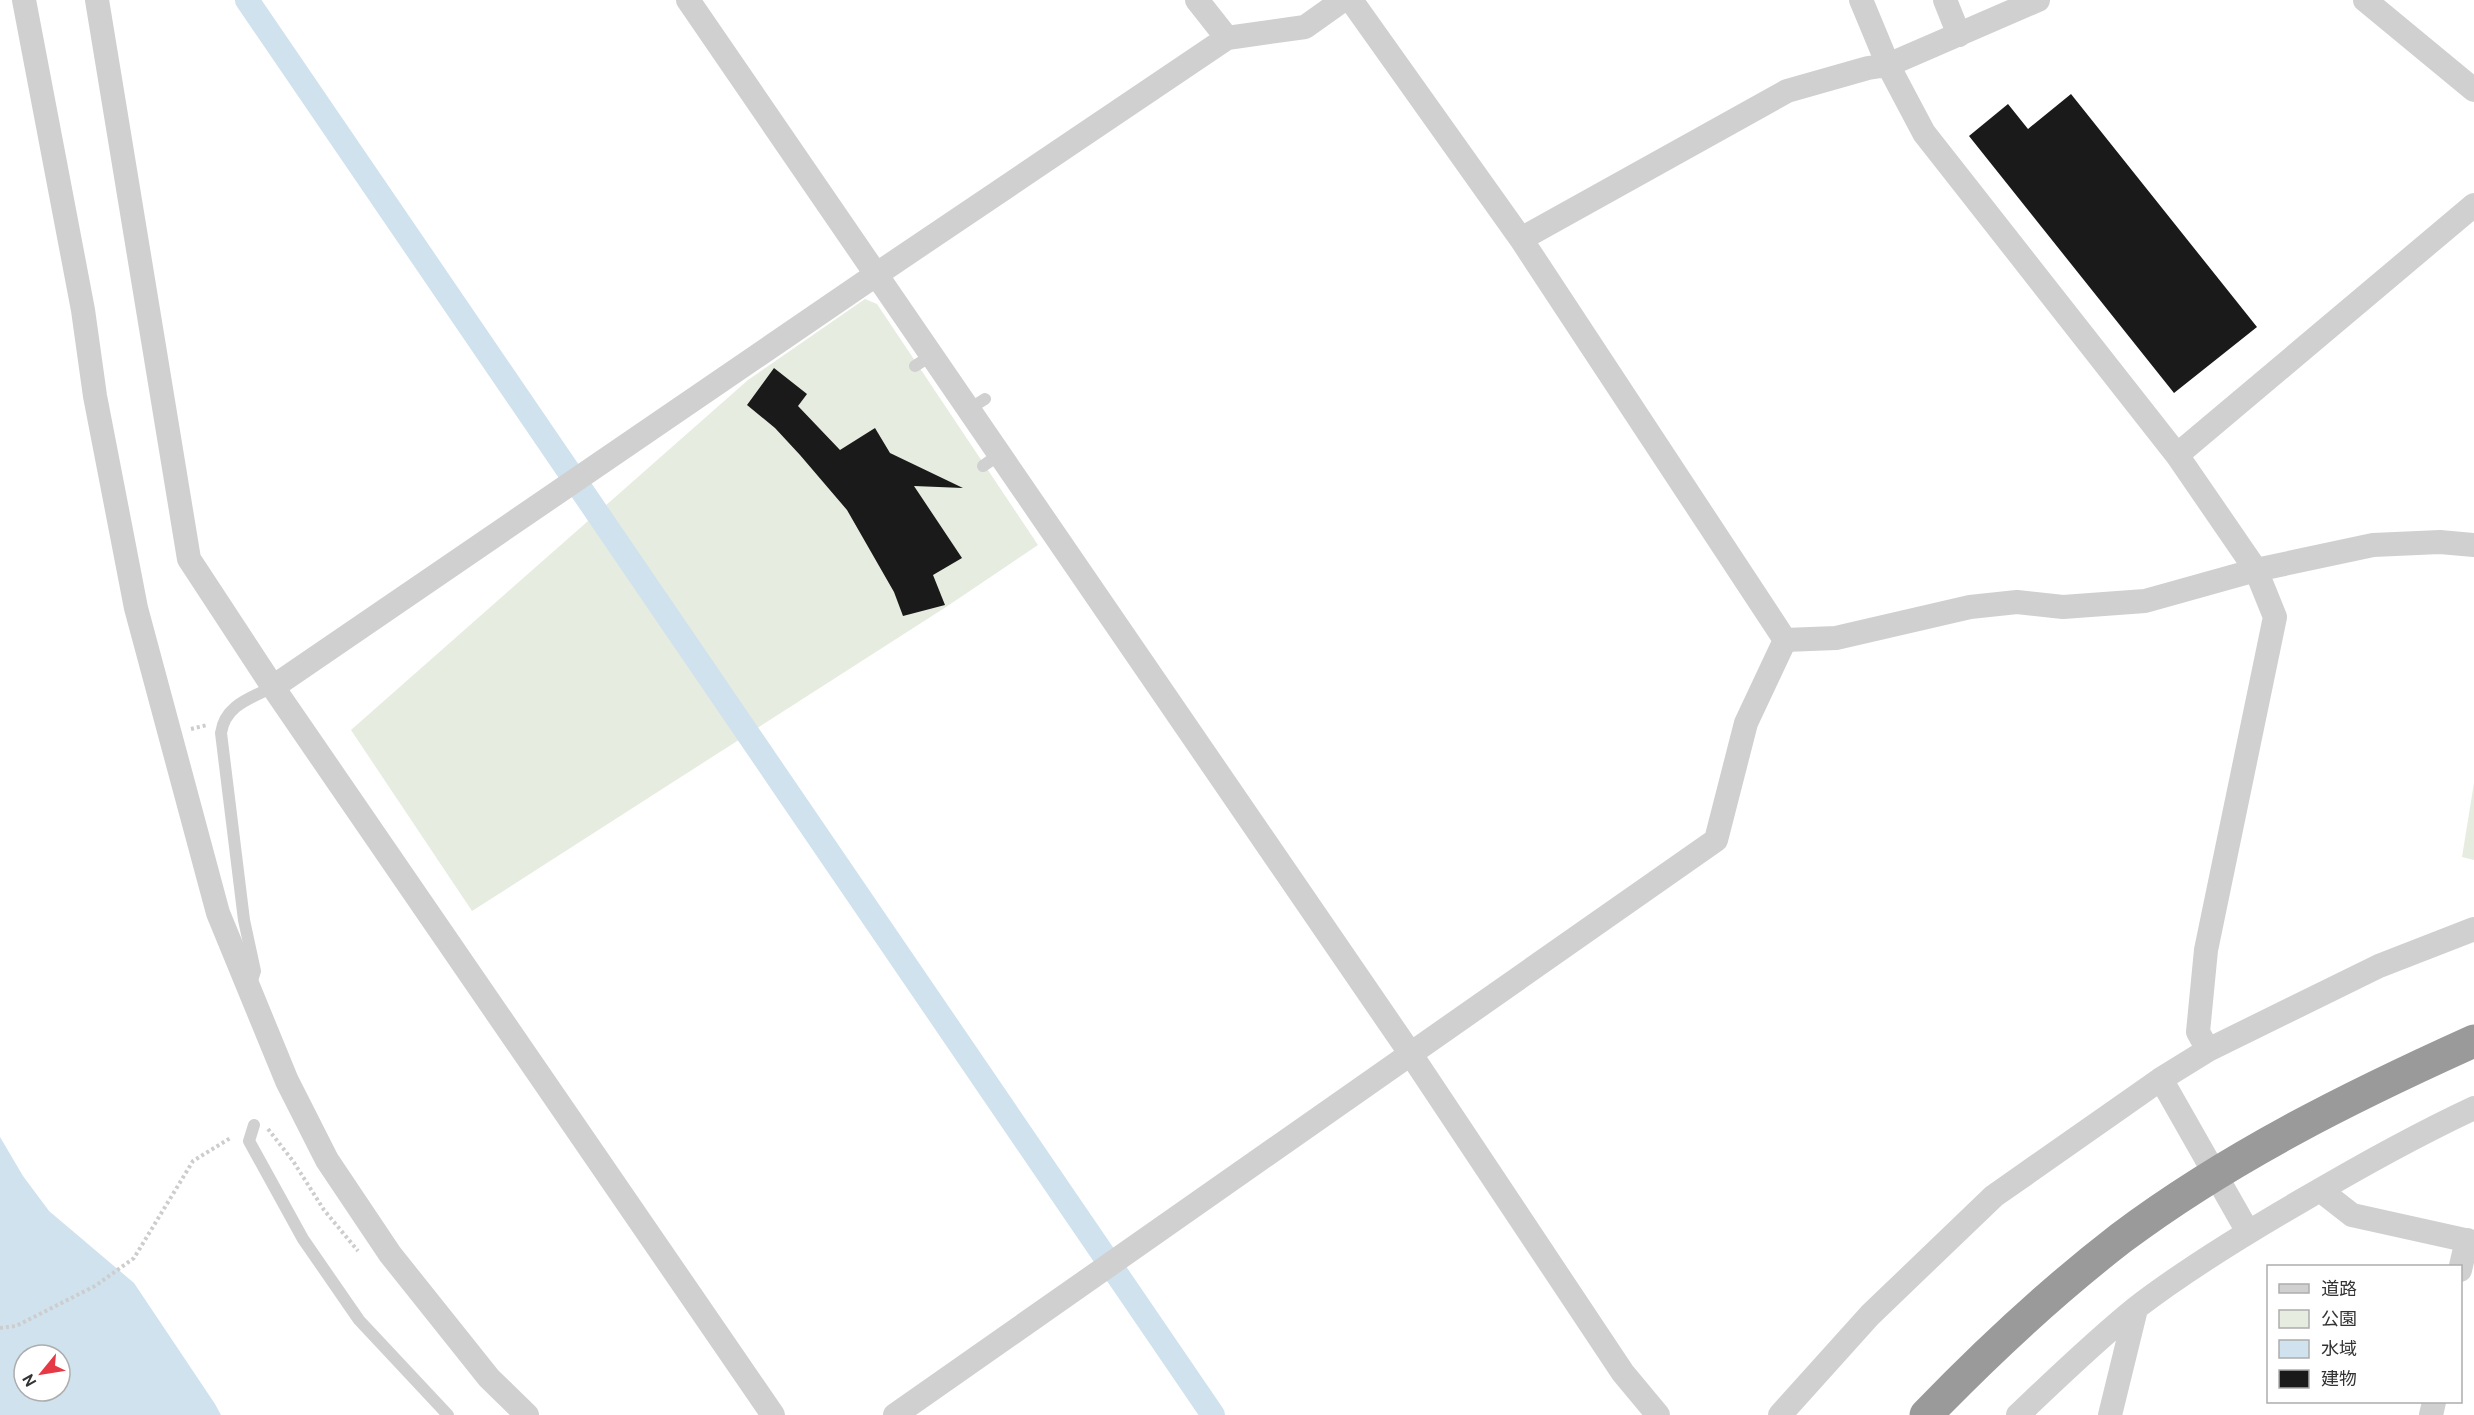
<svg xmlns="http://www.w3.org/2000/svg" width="2474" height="1415" font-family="Cabin,'Noto Sans JP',sans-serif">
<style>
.green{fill:#e6ecdf}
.water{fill:#cfe2ee;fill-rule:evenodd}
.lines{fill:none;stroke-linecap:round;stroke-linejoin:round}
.canal{stroke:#cfe2ee;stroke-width:24}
.building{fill:#1a1a1a}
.path{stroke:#cdcdcd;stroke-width:4;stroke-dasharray:3 3;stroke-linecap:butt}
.service{stroke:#d0d0d0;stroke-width:12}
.minor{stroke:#d0d0d0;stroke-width:24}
.motorway-bridge{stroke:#9a9a9a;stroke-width:33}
</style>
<rect width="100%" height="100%" fill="#fff"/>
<path class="green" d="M865 299 877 304 1038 545 946 607 472 911 351 730 748 380Z
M2474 783V860L2462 857Z"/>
<path class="water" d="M0 1137 23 1176 49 1211 134 1283 215 1404 221 1415H0ZM24 1355H60V1391H24Z"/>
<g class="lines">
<path class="canal" d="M247 0 1213 1415"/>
</g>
<path class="building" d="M2071 94 2257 327 2174 393 1969 136 2008 104 2028 129Z
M774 368 807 394 798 406 840 450 875 428 890 453 963 488 914 486 962 558 933 575 945 605 903 616 894 592 847 510 800 455 775 428 747 405Z"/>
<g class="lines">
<path class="path" d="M191 729 207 725
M268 1129 293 1161 324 1210 358 1251
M0 1328 16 1326 95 1286 134 1258 193 1161 232 1137"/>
<path class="service" d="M915 366 932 355
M969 409 985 399
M983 466 1000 454
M251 984 255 971 244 920 221 733C225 705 251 698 273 687
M254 1125 249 1141 303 1239 359 1320 448 1415"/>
<path class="minor" d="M24 0 83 310 95 396 136 608 218 913 287 1081 327 1160 390 1254 489 1378 527 1415
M97 0 189 559 273 687 773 1415
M688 0 1410 1053 1623 1373 1658 1415
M1197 0 1227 38 1305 27 1343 0
M1351 0 1521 239 1785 640
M1861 0 1888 65 1924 133 2177 455 2256 570 2275 617 2206 950 2198 1032 2208 1050
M1945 0 1959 35
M2365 0 2474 90
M1521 239 1787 91 1868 68 1888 65 2038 0
M2177 455 2474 205
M1785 640 1836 638 1970 607 2017 602 2063 607 2145 601 2256 570 2373 545 2440 542 2474 545
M273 687 877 274 1227 38
M2161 1079 2248 1232
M2320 1190 2352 1215 2474 1242
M2460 1270 2467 1240
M895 1415 1716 840 1746 723 1785 640
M1780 1415 1870 1315 1994 1196 2161 1079 2208 1050 2379 966 2474 929
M2018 1415C2056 1379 2095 1341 2136 1308 2188 1268 2244 1234 2301 1201 2357 1168 2414 1136 2474 1108
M2110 1415 2136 1309
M2431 1415 2434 1402"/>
<path class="motorway-bridge" d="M1926 1415C1987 1352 2051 1292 2121 1238 2229 1157 2352 1096 2474 1041"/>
</g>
<rect x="2267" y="1265" width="195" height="138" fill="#ffffff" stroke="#adadad" stroke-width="1.5"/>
<rect x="2279" y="1284" width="30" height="9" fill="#d0d0d0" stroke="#adadad" stroke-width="1.5"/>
<text x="2321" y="1295" font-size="18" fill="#333333">道路</text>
<rect x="2279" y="1310" width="30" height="18" fill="#e6ecdf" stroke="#adadad" stroke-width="1.5"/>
<text x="2321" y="1325" font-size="18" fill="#333333">公園</text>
<rect x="2279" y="1340" width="30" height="18" fill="#cfe2ee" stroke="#adadad" stroke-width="1.5"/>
<text x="2321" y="1355" font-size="18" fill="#333333">水域</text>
<rect x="2279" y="1370" width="30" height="18" fill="#1a1a1a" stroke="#adadad" stroke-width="1.5"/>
<text x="2321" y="1385" font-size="18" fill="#333333">建物</text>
<g transform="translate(42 1373) rotate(240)"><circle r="28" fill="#ffffff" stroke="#adadad" stroke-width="1.5"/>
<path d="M0-4.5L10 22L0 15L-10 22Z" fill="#e63946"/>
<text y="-9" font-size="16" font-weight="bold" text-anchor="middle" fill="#333333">N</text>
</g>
</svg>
